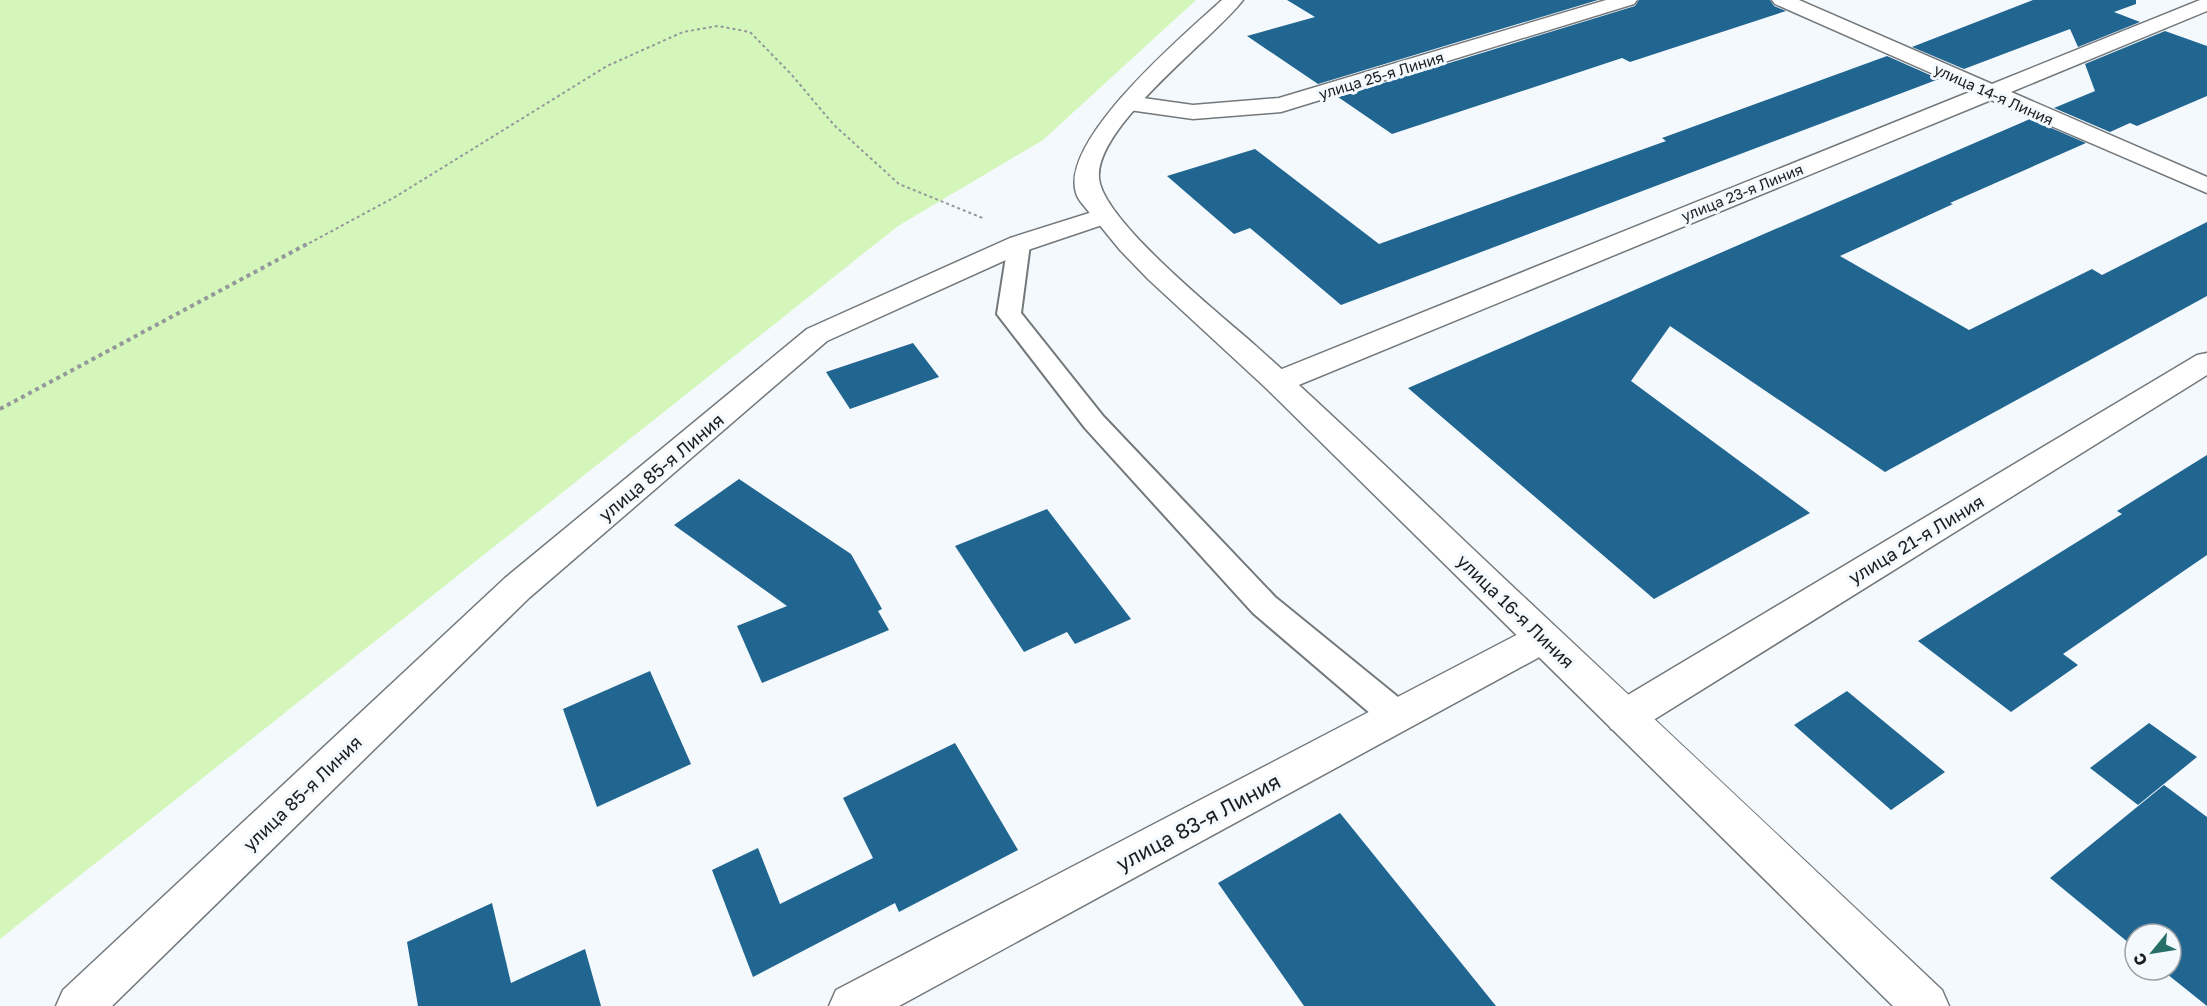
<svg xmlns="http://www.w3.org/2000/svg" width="2207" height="1006" font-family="'Golos Text',sans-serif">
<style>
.green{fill:#d4f6ba}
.building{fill:#216691}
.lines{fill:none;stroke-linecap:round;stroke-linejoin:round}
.service-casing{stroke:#73787b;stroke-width:4}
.minor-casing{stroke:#73787b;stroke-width:3}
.secondary-casing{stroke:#73787b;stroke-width:3}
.path-far1{stroke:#94989b;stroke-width:2;stroke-dasharray:3 3;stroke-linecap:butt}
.path{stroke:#94989b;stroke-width:4;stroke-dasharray:4 4;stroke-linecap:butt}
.service{fill:#fff;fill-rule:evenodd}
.minor{fill:#fff;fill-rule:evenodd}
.secondary{fill:#fff;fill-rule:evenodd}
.labels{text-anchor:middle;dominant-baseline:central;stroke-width:6;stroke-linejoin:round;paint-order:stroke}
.far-street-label{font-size:15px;fill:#1b1d1f;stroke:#f4f9fd}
.street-label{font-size:18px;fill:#1b1d1f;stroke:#f4f9fd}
.near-street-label{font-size:21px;fill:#1b1d1f;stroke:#f4f9fd}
</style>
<rect width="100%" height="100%" fill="#f4f9fd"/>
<path class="green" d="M0 0H1196L1043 140 898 226 0 939Z"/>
<path class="building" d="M1287 0H1598L1318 84 1247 36 1315 17Z
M1639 0H1770L1774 6 1786 11 1630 62 1622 58 1392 134 1338 97 1635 6Z
M2033 0H2136V4L2114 12 2140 22 2078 47 2070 29 1964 69 1912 47Z
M2165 31 2207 46V96L2137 126 2130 123 2110 132 2054 108 2095 91 2085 64Z
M1887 56 1939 79 1341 305 1250 228 1234 234 1167 176 1255 149 1379 244 1666 141 1662 138Z
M2030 119 2086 143 1950 203 1953 204 1840 256 1969 330 2092 269 2102 275 2207 222V296L1885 472 1670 326 1631 381 1810 513 1654 599 1408 388Z
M913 343 939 377 850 409 826 372Z
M2207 455V555L2063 654 2078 665 2011 712 1918 641 2122 514 2117 511Z
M739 479 851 554 882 609 878 611 889 630 762 683 737 626 787 606 674 525Z
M1047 509 1131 619 1075 644 1067 632 1024 652 955 546Z
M650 671 691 764 597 807 563 709Z
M1847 691 1945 772 1891 810 1794 725Z
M2149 723 2197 757 2138 805 2090 768Z
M955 743 1018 850 899 912 895 903 753 977 712 870 758 848 780 904 873 858 843 798Z
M2164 785 2207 817V1006L2162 970H2171V934H2135V948L2050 878Z
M1340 813 1496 1006H1304L1218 883Z
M492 903 511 983 585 949 601 1006H418L407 942Z"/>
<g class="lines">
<g class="service-casing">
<path id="service" d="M1019 237 1027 239 1030 244 1021 313 1103 416 1275 597 1409 706 1414 716 1409 726 1397 730 1385 726 1253 613 1085 428 997 314 1008 244 1011 239Z"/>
</g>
<g class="minor-casing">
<path id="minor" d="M1606 0H1637L1634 4 1281 112 1193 119 1129 110 1121 108 1118 103 1121 98 1129 96 1193 105 1279 98Z
M1772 0H1799L1992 84 2200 0H2207V11L2011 92 2207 177V193L1991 100 1289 389 1278 392 1267 389 1263 382 1267 375 1972 91 1775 4Z
M1105 208 1114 211 1118 216 1114 221 1028 250 827 341 529 598 112 1006H56L63 990 505 578 807 329 1010 238Z
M2207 353V375L1639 729 1625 733 1611 729 1606 717 1611 705 2197 355Z
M1543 623 1556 628 1561 638 1556 648 899 1006H829L836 990 1530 628Z"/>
</g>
<g class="secondary-casing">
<path id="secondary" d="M1222 0H1243C1212 40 1095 126 1099 178 1102 220 1221 315 1256 346 1342 423 1425 504 1509 583 1654 718 1798 854 1942 990L1949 1006H1893L1267 389 1148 279 1120 250 1080 201C1045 151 1187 32 1222 0Z"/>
</g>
<path class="path-far1" d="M304 246 395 197 607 66 683 32 718 26 750 32 791 74 834 125 899 184 985 219"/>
<path class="path" d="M0 409 307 244"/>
<use href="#service" class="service"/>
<use href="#minor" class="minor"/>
<use href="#secondary" class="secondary"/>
</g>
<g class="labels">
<g class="far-street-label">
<text transform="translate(1381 75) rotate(-17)">улица 25-я Линия</text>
<text transform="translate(1994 94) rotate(24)">улица 14-я Линия</text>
<text transform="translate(1742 192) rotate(-22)">улица 23-я Линия</text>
</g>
<g class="street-label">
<text transform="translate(661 467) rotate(-40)">улица 85-я Линия</text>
<text transform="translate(1916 539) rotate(-31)">улица 21-я Линия</text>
<text transform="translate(1516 611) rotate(44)">улица 16-я Линия</text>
<text transform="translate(302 793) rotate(-44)">улица 85-я Линия</text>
</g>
<g class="near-street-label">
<text transform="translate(1198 822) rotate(-28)">улица 83-я Линия</text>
</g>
</g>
<g transform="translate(2153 952) rotate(240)"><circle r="28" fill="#f4f9fd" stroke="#9da1a4" stroke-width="1.5"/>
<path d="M0-4.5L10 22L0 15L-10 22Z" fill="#27706a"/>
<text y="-9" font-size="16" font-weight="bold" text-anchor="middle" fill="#1b1d1f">С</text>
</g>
</svg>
